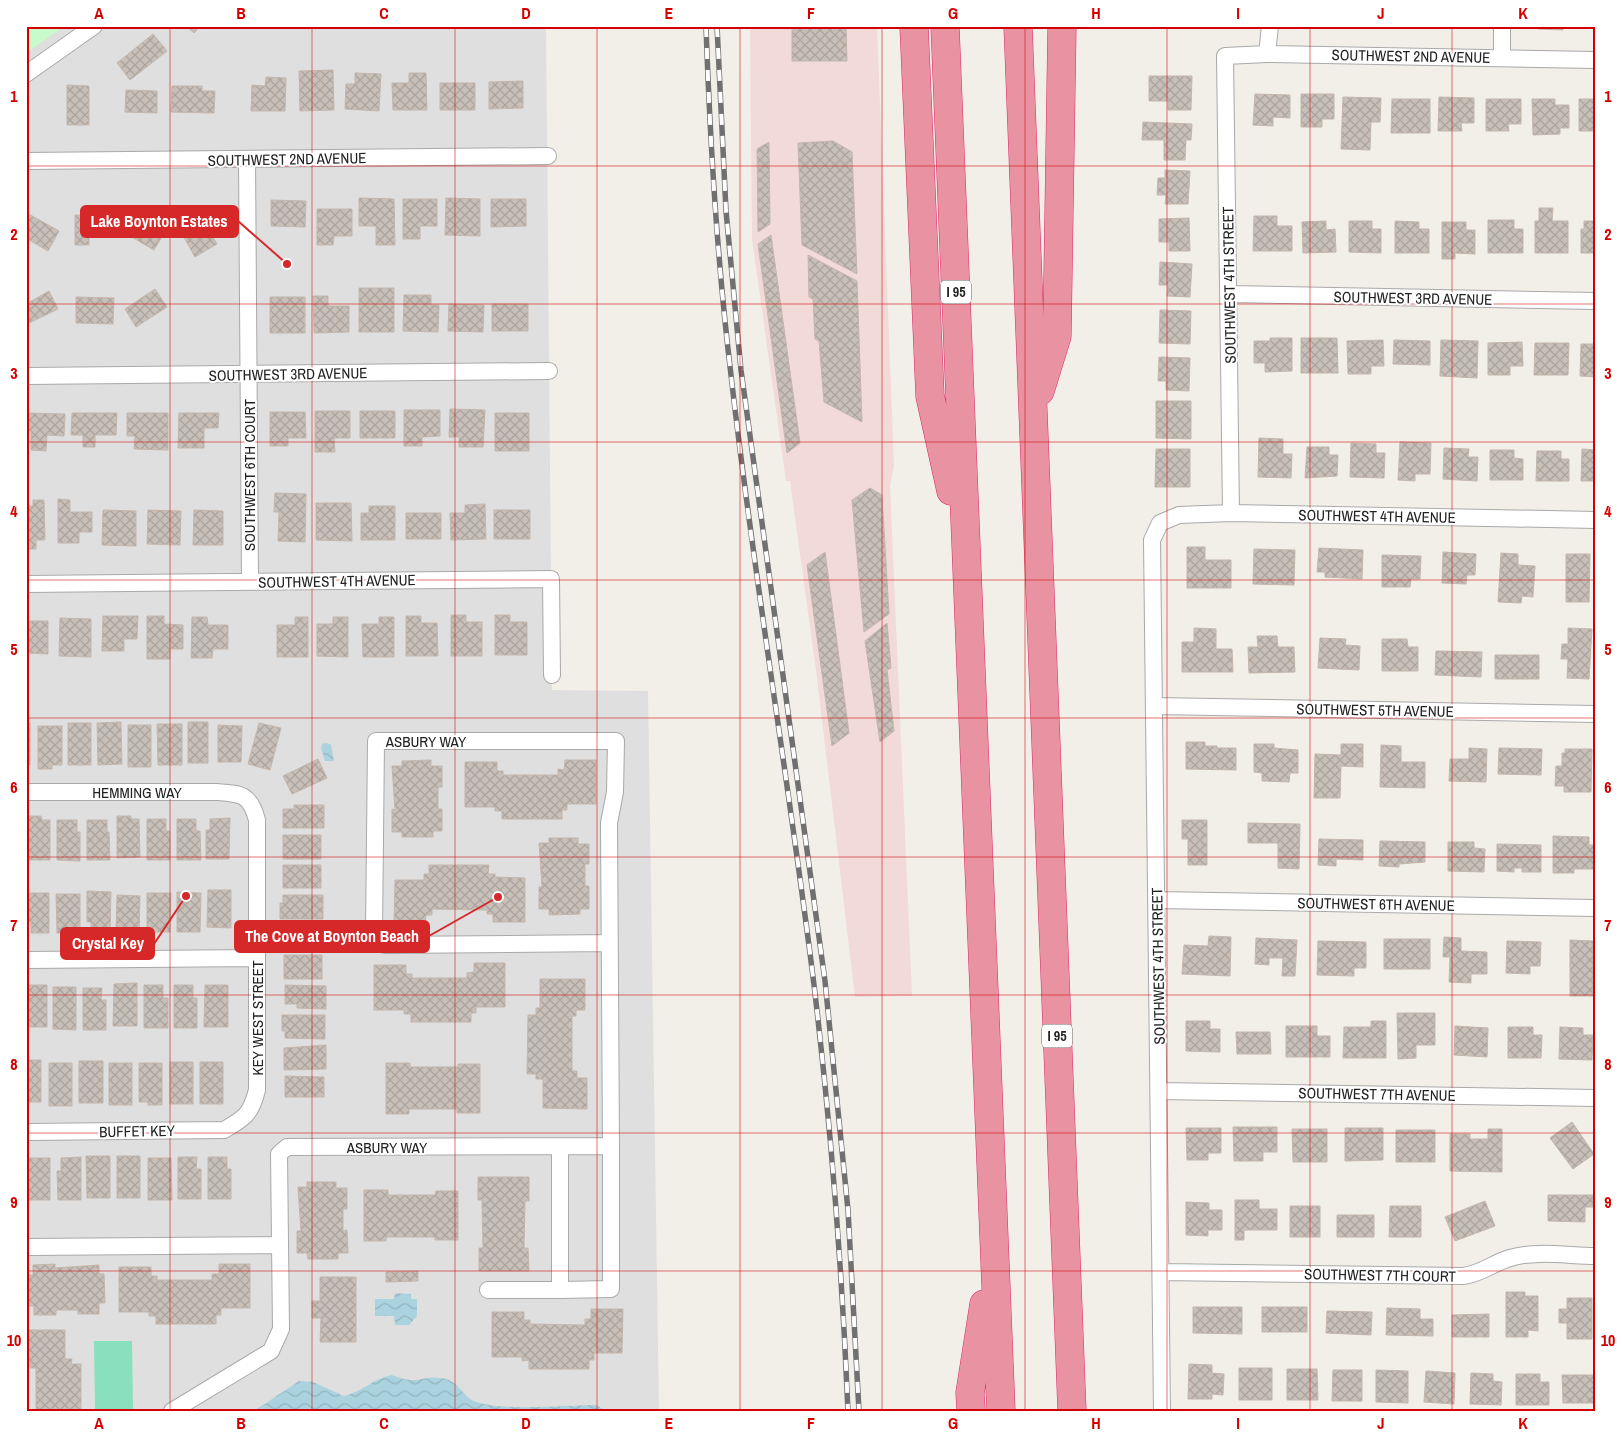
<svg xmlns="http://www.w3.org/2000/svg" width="1622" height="1437" font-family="'Archivo Narrow',sans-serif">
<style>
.residential{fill:#e0dfdf}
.commercial{fill:#f2dad9}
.park{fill:#c8facc}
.pitch{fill:#88e0be}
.water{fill:url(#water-waves)}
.building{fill:url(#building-cross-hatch);stroke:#c4b6ab}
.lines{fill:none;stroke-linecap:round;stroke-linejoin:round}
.minor-casing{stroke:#a9a9a9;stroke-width:18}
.motorway-casing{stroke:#dc2a67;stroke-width:29}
.minor{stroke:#fff;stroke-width:16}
.motorway{stroke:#e892a2;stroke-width:28}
.rail-casing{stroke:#707070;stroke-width:5.5}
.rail{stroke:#fff;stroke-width:4;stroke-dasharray:11;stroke-linecap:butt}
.grid{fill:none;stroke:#d40000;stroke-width:1;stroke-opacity:0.55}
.labels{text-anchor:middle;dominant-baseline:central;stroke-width:4;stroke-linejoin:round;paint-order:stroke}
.shield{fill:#fff;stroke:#646464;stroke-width:1}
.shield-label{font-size:14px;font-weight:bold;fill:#222}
.street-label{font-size:15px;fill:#222;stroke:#fff}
.leader{fill:none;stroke:#d62828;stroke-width:2}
.callout-dot{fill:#d62828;stroke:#fff;stroke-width:2}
.callout{fill:#d62828;stroke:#d62828;stroke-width:2}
.callout-label{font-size:16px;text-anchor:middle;font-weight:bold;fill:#fff}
.neatline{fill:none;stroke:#d40000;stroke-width:2}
.grid-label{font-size:16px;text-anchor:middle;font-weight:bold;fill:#d40000}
</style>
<defs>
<pattern id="water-waves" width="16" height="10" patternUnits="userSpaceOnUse" patternTransform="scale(1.25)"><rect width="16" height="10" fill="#aad3df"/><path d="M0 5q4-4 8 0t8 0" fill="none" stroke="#92b5bf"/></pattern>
<pattern id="building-cross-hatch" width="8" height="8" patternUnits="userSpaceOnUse" patternTransform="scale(1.25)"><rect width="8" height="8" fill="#c7bfb8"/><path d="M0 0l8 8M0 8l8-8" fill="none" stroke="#aba49e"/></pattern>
</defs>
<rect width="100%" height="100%" fill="#f2efe9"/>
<path class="residential" d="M26 26H546L552 690 648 691 659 1411H26Z"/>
<path class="commercial" d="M750 26H877L894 466 890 486 912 996 855 997 817 678 790 481H786L752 239Z"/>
<path class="park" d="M26 26H65L26 53Z"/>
<path class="pitch" d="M94 1341H132L133 1411H95Z"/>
<path class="water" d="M326 743 331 745 334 761H325L321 748 322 744Z
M395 1293 411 1294V1299H417V1316L409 1325H395L394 1316H375V1299H394Z
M392 1375C418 1386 421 1375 441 1378 459 1380 462 1396 474 1401 500 1412 567 1405 597 1405L605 1411H254L299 1381 313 1382 344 1396C364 1391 372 1379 392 1375Z"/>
<path class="building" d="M186 26H200L194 33Z
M792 26H846L847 61H792Z
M1539 26H1563V30L1538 29Z
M153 34 167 51 130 80 117 63Z
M333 70 334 110 300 111 299 71Z
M355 73 381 74 379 111 345 109 346 84H355Z
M409 73H426L427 110H393L392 83H409Z
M1149 76H1192L1191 110H1168V101H1149Z
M266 77 286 78 285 111H251L252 85 265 86Z
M523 81V108L489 109V82Z
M440 83H475V110H440Z
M67 85 89 86V125H67Z
M172 86H202V91H215L214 113 171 112Z
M126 90 157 91V113L125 112Z
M1255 94 1290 95V118L1273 117V126L1253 125Z
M1301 94H1334V119H1322V127H1301Z
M1343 97 1381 98 1380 122H1371L1370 150 1341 149Z
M1439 97 1474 98V123H1461L1462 131H1438Z
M1392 99H1430V133H1391Z
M1486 99H1521V124H1508L1509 131H1486Z
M1532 99H1555V105H1569V128H1560V134L1533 135Z
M1579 99H1596V131H1579Z
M1143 122 1192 124 1191 140H1186L1185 160H1164V140H1142Z
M833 141 852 152 857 274 802 245 798 143Z
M769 142 770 224 758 232 757 149Z
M1165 170 1190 171 1188 204H1165L1166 195H1157L1158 178H1165Z
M359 198 394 199 395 245H376V226H359Z
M446 198 480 199V236L445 235Z
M403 199H437V226H420V239H403Z
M491 199H526V226L491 227Z
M271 200 306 201 305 227 271 226Z
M1539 208H1553L1552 221H1568V253H1535V221H1539Z
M317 209H352V236H334L333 245H317Z
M134 212 166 230 154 250 123 232Z
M27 213 59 231 48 251 26 238Z
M199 213 217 244 195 257 177 225Z
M75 215H112V237H89V245H75Z
M1254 216H1277V226H1292V251H1253Z
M1189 218 1190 251H1169V242H1159V219Z
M1488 220H1514V229H1523V253H1488Z
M1326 221V230L1335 229 1336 252 1303 253 1302 222Z
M1349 221H1372V229H1381V253L1349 252Z
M1395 221 1419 222V229H1429V253H1395Z
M1584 221H1596V253H1581V229H1584Z
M1442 222H1466V230H1475V254L1455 253V259H1442Z
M771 235 800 443 787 453 758 244Z
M808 255 857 281 862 422 824 402 819 341 815 339 813 299 809 297Z
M1160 262 1192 264 1190 297 1167 296 1168 285H1159Z
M359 288H394V332H359Z
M155 289 167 307 136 327 125 309Z
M49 291 58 309 27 324 26 304Z
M404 295H431V305H439L438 332 403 331Z
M313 296H328V306H349V332L314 333Z
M76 297 114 298 113 324 76 323Z
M270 297H305V333H270Z
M449 304 484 305 483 332 448 331Z
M492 304H528V331H492Z
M1160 310 1191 311 1190 344 1159 343Z
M1270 338H1292V371L1265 372V363H1254V341H1270Z
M1301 338H1337L1338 373H1301Z
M1383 340 1384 366H1371V374H1348L1347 341Z
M1394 340 1430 341V365L1393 364Z
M1441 340 1478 341 1477 378 1440 376Z
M1522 342 1523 366H1510V375H1488V343Z
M1535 343H1569L1568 375H1534Z
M1581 344H1596V377L1580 376Z
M1159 357 1190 358 1189 391 1166 390V381H1158Z
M1156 401H1191V439L1156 438Z
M450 409 485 410 483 447H459V437H449Z
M404 410H440V436L422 437V446H404Z
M315 411H350V438H334L335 452H315Z
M360 411H395V438H360Z
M270 412H305L306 438H288V446H270Z
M26 413 65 414 64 436 47 435 46 451 31 450V431H26Z
M72 413H117L116 435H95V447H83V435H71Z
M127 413H168V450L134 449 135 436H127Z
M179 413H219L218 428H204V448H178Z
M495 413H529V451H495Z
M1259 438 1283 439V454H1292L1291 478 1258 477Z
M1400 442 1431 443 1430 474H1415V481L1398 480Z
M1351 443 1376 444V453H1385L1384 478 1350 477Z
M1307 447H1329V455H1338L1337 476 1305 478Z
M1444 448 1469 449 1468 457H1478L1477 481 1443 479Z
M1156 449H1190V487H1155Z
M1582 449 1596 450V481H1581Z
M1490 450H1514V458L1523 459V480H1490Z
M1537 451H1561V459H1569V481H1536Z
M870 488 882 495 889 614 864 632 852 500Z
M275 493 306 494 305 542 278 541 279 512H274Z
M58 499 70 500V512H92V532H79V543H58Z
M33 500H44L45 540H36V549H26V506H33Z
M316 503H351L352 541 316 540Z
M485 504 486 539 451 540 450 513H465V505Z
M369 506H395V540H361V513H369Z
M103 510 136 511V546L102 545Z
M148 510 181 511 180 545 147 544Z
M194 510 223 511V545H193Z
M494 510H530V539H494Z
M406 513H441V539H406Z
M1187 547H1205V560H1231V588H1187Z
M1319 548 1363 550 1362 579 1325 577V572H1317Z
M1254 549 1295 550 1294 585 1253 584Z
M825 552 849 733 832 746 807 565Z
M1443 552 1476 554 1475 575H1467L1466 584 1442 583Z
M1501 553 1518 554V565L1535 566 1533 597 1522 596 1521 603 1498 602Z
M1566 554H1590L1589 602H1566Z
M1382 555 1421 556 1420 579H1411L1410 587H1382Z
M451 615H466V622H482V656H451Z
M495 615H510V622H527V655H495Z
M103 616H138L137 639H124V651H102Z
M147 616H164V624L183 625V649H170V659H147Z
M406 616H421V623H437L438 656H406Z
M192 617H207L208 625H228V649H213L212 658H191Z
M295 617H308V657H277V625H295Z
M333 617H348V657L317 656V624H333Z
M379 617H394V657H363L362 624H379Z
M60 618 91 619V657L59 656Z
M26 621H48V654L26 653Z
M887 623 891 668 887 670 894 731 880 742 865 641Z
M1194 628 1216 629V649H1232L1233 672H1182V642H1194Z
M1568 628 1592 629 1589 679 1567 678 1568 659H1561L1562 644H1568Z
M1257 636H1277L1278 647H1294L1295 672 1249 673 1248 647H1258Z
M1320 638 1346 639 1345 645 1360 646 1359 670 1318 668Z
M1382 639H1407L1408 647H1418V671H1382Z
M1436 651 1482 652 1481 677 1435 675Z
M1495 655H1539V679H1495Z
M121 722 122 764 98 765 97 723Z
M188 722H208V763H188Z
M30 723V765H26V724Z
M68 723H91V765H68Z
M259 723 281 728 270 770 248 764Z
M157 724H182V765H158Z
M128 725H151V767H128Z
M218 725 242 726 241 762H218Z
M38 726H62V765H52V769H38Z
M1186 742H1205V746H1217V748H1236V770L1186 769Z
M1254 744H1274V748L1298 750V773H1290L1289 782 1262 781V773L1254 772Z
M1341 744H1363V767L1341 766 1340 798H1314L1315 754 1341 755Z
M1381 745 1401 746V762H1425V788L1380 787Z
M1469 748 1487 749 1486 782 1449 781 1450 759H1469Z
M1499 748 1542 749 1541 775 1498 774Z
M1565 749H1592L1591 792H1564V786H1555L1556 766H1562V753H1565Z
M318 759 327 778 292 794 283 776Z
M431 760V766H442V787H438V809H442V831H433V837H402V832H392V809L395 810 392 766H402V761Z
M565 760H596V804H567V810H562V819H502V811H495V807H465V762H497V771H503V775H558V769L564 770Z
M294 805H324V828H283V809H294Z
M26 816H41L42 820H50V860H27Z
M117 816H131V819H139L140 857 117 858Z
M230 818 229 859H206V830H210V819Z
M147 819H166V831H170V860H147Z
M177 819H196V831H200L201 860H177Z
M57 820H77V832H80V861L57 860Z
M87 820H107V832H109L110 860H87Z
M1182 820H1207V865H1188V839H1182Z
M1248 823 1300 824 1299 869 1278 868V843H1248Z
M283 835H321V859H283Z
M1553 836 1589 837V845H1596V869H1574V873H1553Z
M549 838H578V844H589V864H585V886H589V909H580V914L549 915V909H539V887H542L539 843H549Z
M1319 839 1363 840V860L1336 859V866L1318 865Z
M1380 841 1425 842V862L1399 864V867L1379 866Z
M1448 842H1474V848L1485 849 1484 872 1448 871Z
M1497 844 1541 845V872H1522V868H1514V872L1497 871Z
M283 865H321V888H283Z
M429 865H489L488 874H495V877L525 878V922H493V914H487V910L432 909V915H426L425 924H394L395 880H424V874H429Z
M208 890H231V928L207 927Z
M87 891 111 892 110 933H91V922H87Z
M177 892 201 893 200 932H177Z
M27 893H49V933H31V921L26 922Z
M147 893H171L170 932H147Z
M56 894H80V933H57Z
M117 895 140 896 139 933H116Z
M283 895H323V919H280V903H283Z
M1209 936 1231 937 1230 976 1182 974 1184 945 1208 946Z
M1444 937 1461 938V951L1487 952V974H1471V983L1449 982 1450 957H1443Z
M1256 938 1297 940 1295 976H1282L1283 958H1269V965L1255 964Z
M1384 939H1430V969H1384Z
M1570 940 1593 941V996H1570Z
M1318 941 1366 942V968H1354V976L1317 975Z
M1507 941 1541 942 1540 966H1530V974L1506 973Z
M284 955H322V979H284Z
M474 963H505V1007H476V1013H471V1022H411V1014H404V1010H374V965H406V974H412V978H467V973L474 972Z
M540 979H585V1010H576V1016H572V1071H577V1078H587V1109L543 1108V1079H536V1074H527L528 1015H536V1008H540Z
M137 983V1026H113L114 984Z
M26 985H47V1027H26Z
M144 985H163V998H168V1028H144Z
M174 985H193V998H197V1028H174Z
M205 985H228V1027H204Z
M285 985 326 986V1009L297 1008V1004H285Z
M53 987H76V1030L53 1029Z
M83 988H102L101 1000H106V1030H83Z
M1397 1013H1435V1045H1416V1058L1398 1059Z
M282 1015H325V1039L285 1038V1031H282Z
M1186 1021H1210V1029H1220V1052L1186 1051Z
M1371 1021H1386V1058H1343L1344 1027H1371Z
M1286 1026H1317V1036H1330V1057H1286Z
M1455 1026 1488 1028 1487 1057 1454 1055Z
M1508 1027H1533V1035H1542L1541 1058H1508Z
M1560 1027 1583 1028V1035H1593L1592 1060 1559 1059Z
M1236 1032H1270L1271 1054H1237Z
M326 1045V1069L284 1070V1048Z
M26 1060H41V1102H26Z
M79 1061H103V1103H79Z
M170 1062H193V1104H170Z
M200 1062H223V1104H200Z
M49 1063H72V1106H49Z
M109 1063H132V1105H109Z
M139 1063H162V1105H148V1102H139Z
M386 1063H410V1067H458V1064H480V1113H457V1109H409V1114H386Z
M285 1076 324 1077V1097H285Z
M1572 1122 1594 1154 1573 1169 1550 1138Z
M1233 1127H1277V1152H1263V1161H1234Z
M1186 1128H1221V1153H1208V1160H1187Z
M1345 1128H1383V1160L1345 1161Z
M1292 1129H1327V1162H1293Z
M1488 1129H1502V1172L1450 1171V1134H1470V1139H1488Z
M1396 1130H1435V1162H1396Z
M86 1156H110V1198H87Z
M117 1156H140V1198H117Z
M81 1157V1200H58L57 1171H61V1158Z
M178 1157H197L196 1169H201V1199H178Z
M208 1157H227V1169H231V1199H208Z
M27 1158H50V1200H27Z
M148 1158H171L172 1200H148Z
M478 1177H529V1201H525L524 1248H528L529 1271H479V1248H483L482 1200H478Z
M307 1182H336V1188H347V1209H343V1231L347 1230 348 1253H338V1259H308L307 1253H297V1231H301L298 1187H307Z
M364 1190H388V1195H435L436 1191H458V1240H435V1237H386V1241H364Z
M1548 1195H1593V1207H1585V1222L1548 1221Z
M1235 1200H1259V1209H1277V1230H1244V1240H1235Z
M1485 1201 1495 1226 1455 1241 1445 1217Z
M1186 1202 1209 1203V1210H1222V1230H1208V1236L1186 1235Z
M1290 1206H1320V1237H1290Z
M1390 1206H1421V1237H1389Z
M1337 1215H1374V1237H1337Z
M55 1264V1268L99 1265V1274H104L105 1303H99V1314H78V1310H56V1315H34V1306H28V1275H33V1265Z
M219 1264H250V1308H221V1315H216V1324H156V1316H149V1312H119V1267H151V1276H157V1280H212V1274H219Z
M418 1271V1281L386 1282V1272Z
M320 1277H356V1342H320L321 1318H312V1301H320Z
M1506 1292H1525V1296H1538V1331L1528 1330V1337H1506Z
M1567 1298H1592V1339H1567V1323H1559V1309H1567Z
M1193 1307H1242V1334L1193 1333Z
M1262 1307H1307V1332H1262Z
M1387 1308 1420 1309V1319H1433V1336L1386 1335Z
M591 1309H623L622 1353H594V1360H589V1369H529V1360L522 1361V1357H492V1312H524V1320H530V1324L585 1325V1319H591Z
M1327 1311 1372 1312 1371 1335 1326 1333Z
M1489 1314V1337H1452V1315Z
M26 1330H65V1359H72L71 1364H81V1411H36V1368H30V1361H26Z
M1189 1364 1212 1365V1373L1224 1374 1223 1395 1212 1394V1399H1188Z
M1239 1368H1272V1400H1239Z
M1287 1369H1317L1318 1400H1287Z
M1333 1370H1362V1401H1332Z
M1376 1370 1408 1371V1403L1376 1402Z
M1426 1371 1455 1373 1454 1404 1424 1402Z
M1471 1373 1493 1374V1381L1502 1382 1501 1405 1470 1404Z
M1516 1374H1540V1382H1549V1405H1516Z
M1562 1375H1596V1403H1563Z"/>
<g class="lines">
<g class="minor-casing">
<path id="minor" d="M1267 54 1270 26
M1502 58V26
M26 74 94 26
M247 159 250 582
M26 161 548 156
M1229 294 1596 301
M26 376 549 371
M1231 513 1225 56 1267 54 1596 60
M26 584 551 579 552 675
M1155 706 1596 714
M26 792H217C242 794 250 794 257 820V1090C251 1114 245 1118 224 1130L26 1132
M1157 900 1596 908
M26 960 257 958
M1159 1091 1596 1098
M560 1147V1290L611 1289V1146
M26 1247 280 1245
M1161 1272 1463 1276C1481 1274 1493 1263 1510 1258 1536 1250 1569 1256 1596 1256
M488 1290H560
M172 1411 271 1351 281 1329 279 1154 287 1147 611 1146 609 823 615 792 616 741H376L374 934 385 945 609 943
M1162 1411 1152 540 1160 523 1179 515 1231 513 1596 520"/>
</g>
<g class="motorway-casing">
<path id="motorway" d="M914 26 930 396 951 491
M945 26 1001 1411
M1018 26 1072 1411
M1040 391 1057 336 1062 26
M971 1411 970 1393 984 1304"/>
</g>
<use href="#minor" class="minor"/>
<use href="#motorway" class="motorway"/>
<g class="rail-casing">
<path id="rail" d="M706 26C710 143 717 259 731 375 754 579 789 782 814 985 831 1127 842 1268 848 1411
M717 26 726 211 741 370 825 981 848 1210 859 1411"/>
</g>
<use href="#rail" class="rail"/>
</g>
<path class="grid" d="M170 26V1411M312 26V1411M455 26V1411M597 26V1411M740 26V1411M882 26V1411M1025 26V1411M1167 26V1411M1310 26V1411M1452 26V1411M26 166H1596M26 304H1596M26 442H1596M26 580H1596M26 718H1596M26 857H1596M26 995H1596M26 1133H1596M26 1271H1596"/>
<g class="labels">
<g class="shield">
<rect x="941" y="280.5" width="30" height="23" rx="4"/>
<rect x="1042" y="1024.5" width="30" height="23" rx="4"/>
</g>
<g class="shield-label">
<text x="956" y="292">I 95</text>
<text x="1057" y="1036">I 95</text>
</g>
<g class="street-label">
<text transform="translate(1411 56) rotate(1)">SOUTHWEST 2ND AVENUE</text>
<text transform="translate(287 159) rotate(-1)">SOUTHWEST 2ND AVENUE</text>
<text transform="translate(1229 285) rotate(-91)">SOUTHWEST 4TH STREET</text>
<text transform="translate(1413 298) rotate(1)">SOUTHWEST 3RD AVENUE</text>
<text transform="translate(288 374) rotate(-1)">SOUTHWEST 3RD AVENUE</text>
<text transform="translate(249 475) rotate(-90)">SOUTHWEST 6TH COURT</text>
<text transform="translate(1377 516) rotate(1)">SOUTHWEST 4TH AVENUE</text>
<text transform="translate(337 581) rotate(-1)">SOUTHWEST 4TH AVENUE</text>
<text transform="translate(1375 710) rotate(1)">SOUTHWEST 5TH AVENUE</text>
<text x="426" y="741">ASBURY WAY</text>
<text x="137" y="792">HEMMING WAY</text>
<text transform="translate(1376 904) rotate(1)">SOUTHWEST 6TH AVENUE</text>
<text transform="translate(1158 966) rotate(-91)">SOUTHWEST 4TH STREET</text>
<text transform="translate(257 1018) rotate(-90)">KEY WEST STREET</text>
<text transform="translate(1377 1094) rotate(1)">SOUTHWEST 7TH AVENUE</text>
<text transform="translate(137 1131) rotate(-1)">BUFFET KEY</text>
<text x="387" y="1147">ASBURY WAY</text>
<text transform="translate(1380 1275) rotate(1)">SOUTHWEST 7TH COURT</text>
</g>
</g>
<path class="leader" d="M287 264L238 221M498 897L429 936M186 896L154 944"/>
<g class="callout-dot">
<circle cx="287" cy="264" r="5"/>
<circle cx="498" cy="897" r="5"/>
<circle cx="186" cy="896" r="5"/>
</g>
<g class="callout">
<rect x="81" y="206" width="157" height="31" rx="5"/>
<rect x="235" y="921" width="194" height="31" rx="5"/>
<rect x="61" y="928" width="93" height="31" rx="5"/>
</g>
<g class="callout-label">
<text x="159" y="227">Lake Boynton Estates</text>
<text x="332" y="942">The Cove at Boynton Beach</text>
<text x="108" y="949">Crystal Key</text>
</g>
<rect width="1622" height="1437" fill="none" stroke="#ffffff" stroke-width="55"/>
<rect x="28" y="28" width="1566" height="1382" class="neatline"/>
<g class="grid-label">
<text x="99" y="19">A</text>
<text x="241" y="19">B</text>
<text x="384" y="19">C</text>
<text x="526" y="19">D</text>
<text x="669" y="19">E</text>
<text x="811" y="19">F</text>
<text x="953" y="19">G</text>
<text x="1096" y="19">H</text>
<text x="1238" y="19">I</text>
<text x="1381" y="19">J</text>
<text x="1523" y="19">K</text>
<text x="14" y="102">1</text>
<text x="1608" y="102">1</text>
<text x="14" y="240">2</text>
<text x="1608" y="240">2</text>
<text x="14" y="379">3</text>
<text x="1608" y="379">3</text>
<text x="14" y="517">4</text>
<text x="1608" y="517">4</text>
<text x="14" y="655">5</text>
<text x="1608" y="655">5</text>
<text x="14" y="793">6</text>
<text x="1608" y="793">6</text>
<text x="14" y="931">7</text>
<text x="1608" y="931">7</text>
<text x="14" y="1070">8</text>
<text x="1608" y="1070">8</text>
<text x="14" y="1208">9</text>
<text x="1608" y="1208">9</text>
<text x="14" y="1346">10</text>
<text x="1608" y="1346">10</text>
<text x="99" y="1429">A</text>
<text x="241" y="1429">B</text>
<text x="384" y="1429">C</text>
<text x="526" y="1429">D</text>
<text x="669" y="1429">E</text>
<text x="811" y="1429">F</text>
<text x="953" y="1429">G</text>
<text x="1096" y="1429">H</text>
<text x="1238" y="1429">I</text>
<text x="1381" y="1429">J</text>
<text x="1523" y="1429">K</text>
</g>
</svg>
